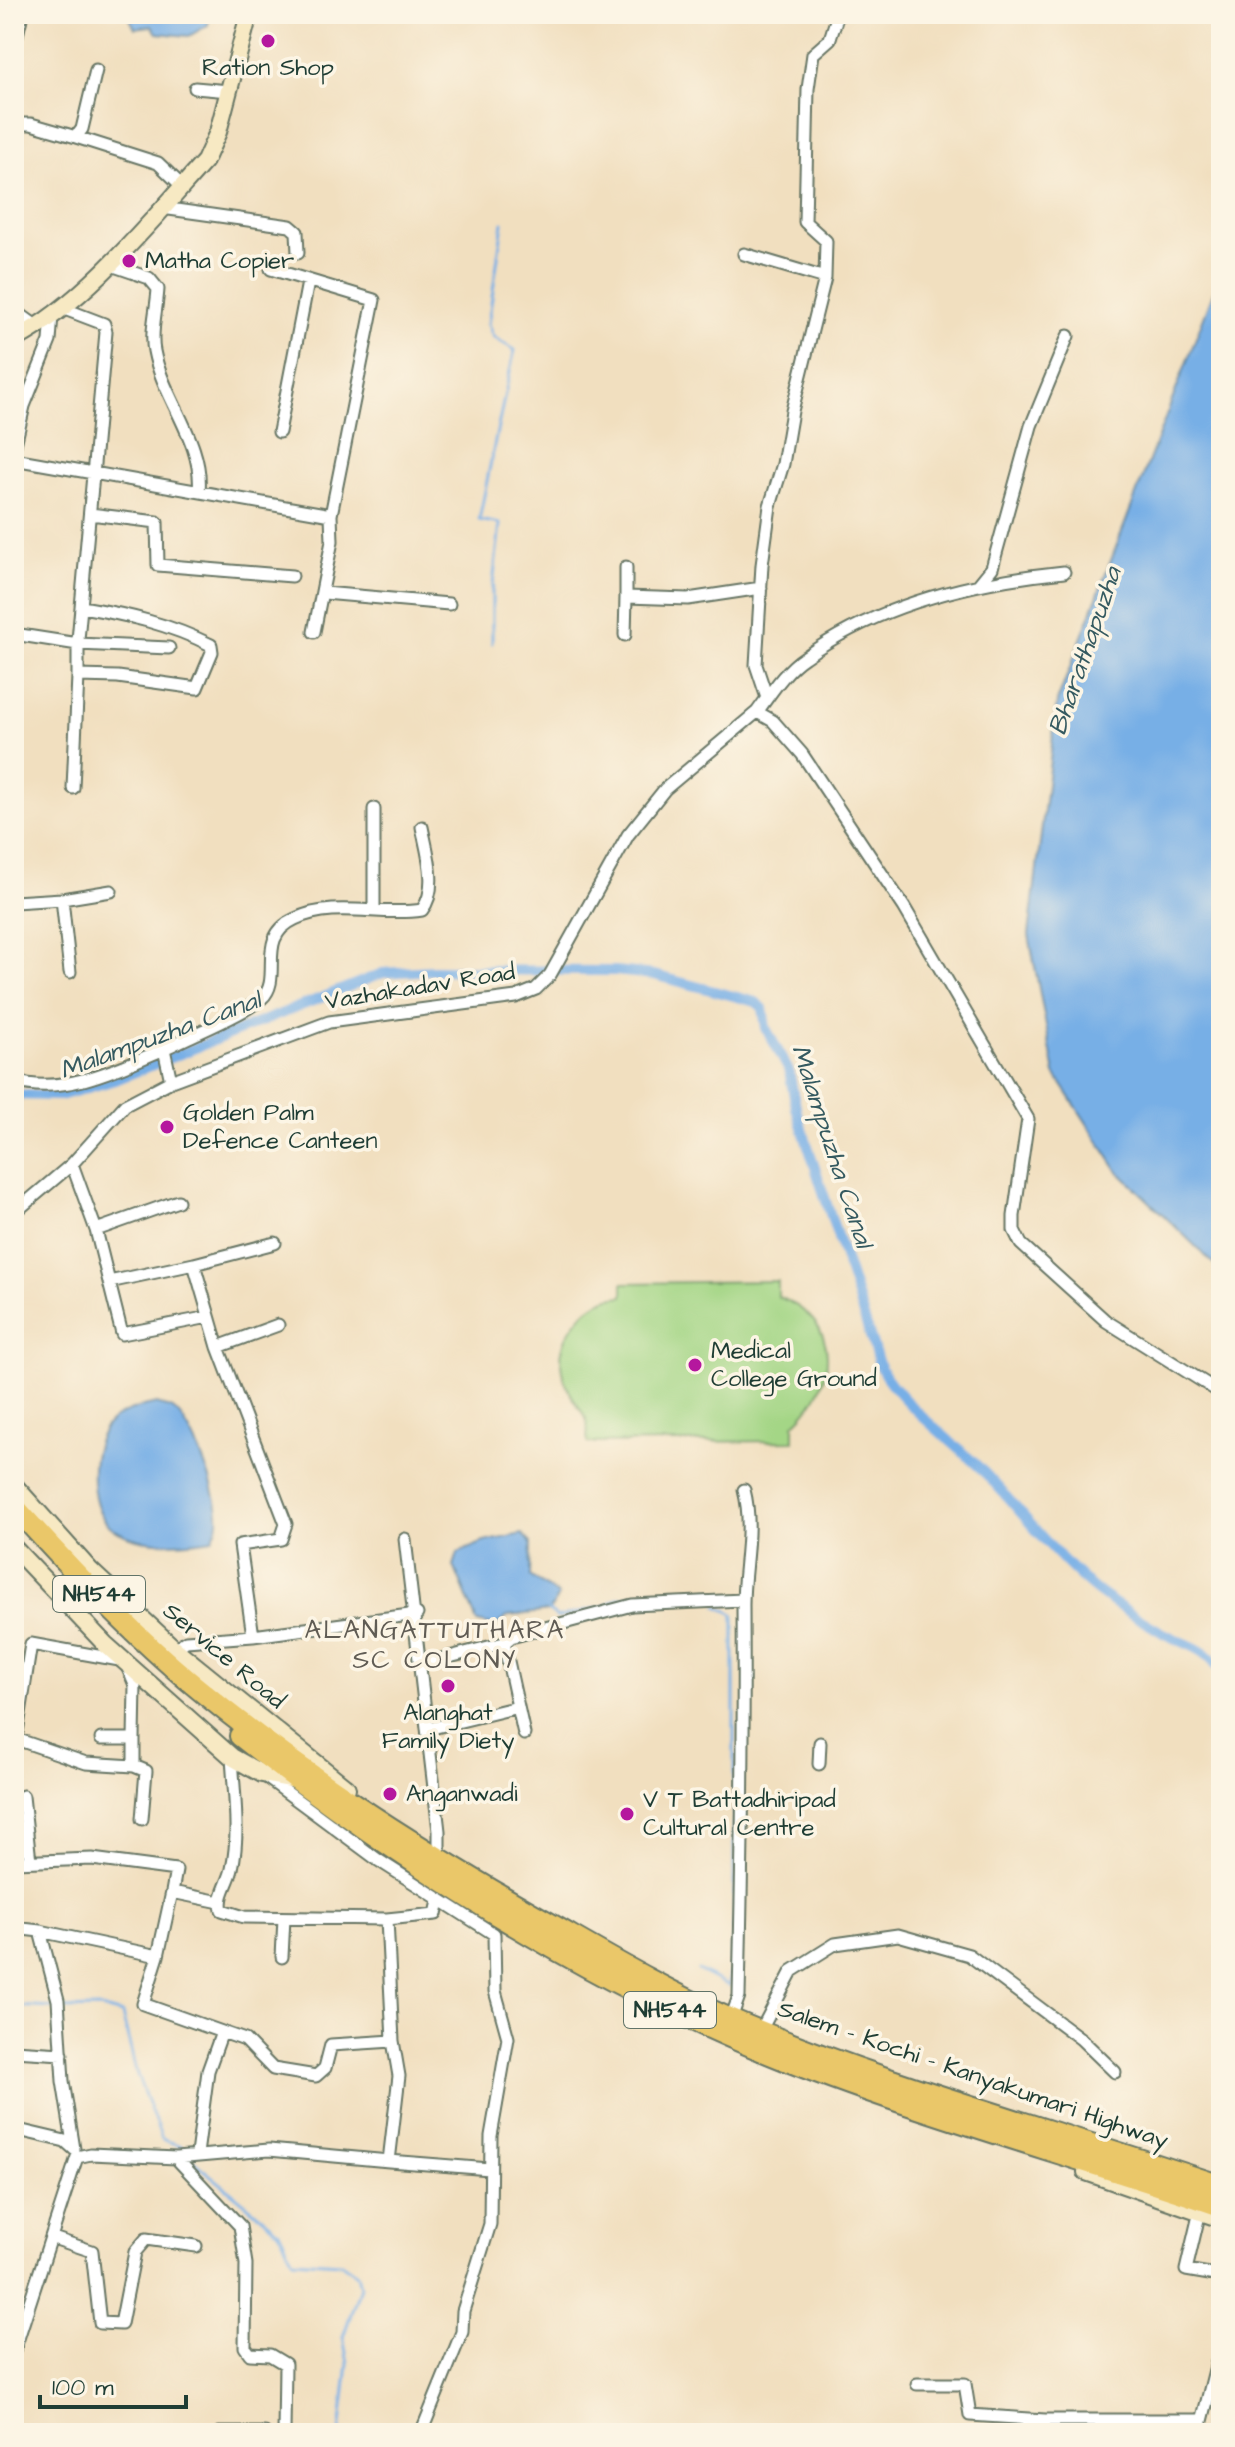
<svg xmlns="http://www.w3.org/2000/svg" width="1235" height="2447" font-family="'Architects Daughter',sans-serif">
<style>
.green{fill:#a4d686;stroke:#628a5d;stroke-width:2}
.water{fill:#77afe6;stroke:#4b768d;stroke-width:2}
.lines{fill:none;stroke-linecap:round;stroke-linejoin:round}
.stream{stroke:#77afe6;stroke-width:3}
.canal{stroke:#77afe6;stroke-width:10}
.street-casing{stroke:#687665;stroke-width:15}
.secondary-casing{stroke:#687665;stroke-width:20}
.highway-casing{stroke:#687665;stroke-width:24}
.street{stroke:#fff;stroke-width:11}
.secondary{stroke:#f7e9c3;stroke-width:16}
.highway{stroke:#eac769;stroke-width:20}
.poi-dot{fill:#b5179e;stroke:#fcf5e5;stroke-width:3}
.labels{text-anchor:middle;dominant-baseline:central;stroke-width:7;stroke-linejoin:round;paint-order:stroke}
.shield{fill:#fcf5e5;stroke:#617469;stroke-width:2}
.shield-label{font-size:22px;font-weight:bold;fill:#1f3d34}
.poi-label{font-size:24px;fill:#1f3d34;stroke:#fcf5e5;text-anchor:start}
.street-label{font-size:24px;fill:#1f3d34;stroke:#fcf5e5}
.water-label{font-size:26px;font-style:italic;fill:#355a60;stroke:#fcf5e5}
.neighbourhood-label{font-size:26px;letter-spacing:2px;fill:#605c54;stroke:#fcf5e5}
</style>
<rect width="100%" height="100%" fill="#fcf5e5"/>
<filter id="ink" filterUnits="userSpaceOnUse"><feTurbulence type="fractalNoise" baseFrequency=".0125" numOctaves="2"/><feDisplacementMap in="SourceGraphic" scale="16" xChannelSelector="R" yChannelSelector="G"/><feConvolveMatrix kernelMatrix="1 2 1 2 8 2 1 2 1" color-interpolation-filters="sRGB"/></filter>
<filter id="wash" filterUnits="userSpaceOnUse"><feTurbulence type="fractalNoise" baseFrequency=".006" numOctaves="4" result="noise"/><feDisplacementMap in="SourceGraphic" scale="32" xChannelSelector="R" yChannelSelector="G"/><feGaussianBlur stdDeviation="1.8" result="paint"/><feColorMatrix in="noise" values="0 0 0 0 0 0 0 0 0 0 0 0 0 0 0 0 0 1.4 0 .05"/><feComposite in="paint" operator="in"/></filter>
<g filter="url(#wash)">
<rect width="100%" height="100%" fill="#f1dfbf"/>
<path class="green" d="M778 1281V1297C842 1320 839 1383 794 1424V1441L587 1443C587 1436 589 1424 586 1418 562 1383 547 1355 580 1317 591 1303 606 1297 623 1296V1283Z"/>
<path class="water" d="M127 14H210L208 25 189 36 157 33 152 26 135 28Z
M1221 272V1271L1118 1171 1055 1074 1029 935 1057 702Z
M156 1404C161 1406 169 1407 174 1410 192 1423 221 1499 218 1521 218 1527 214 1534 212 1539 184 1544 134 1547 110 1526 86 1505 88 1443 110 1422 121 1411 141 1408 156 1404Z
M522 1534 531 1543 530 1576 559 1596 549 1611 509 1616 495 1626 477 1622 454 1566 458 1553 484 1542Z"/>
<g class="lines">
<path class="stream" d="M492 643V593L500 524 479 520C491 463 501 407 515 350L493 337 488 324 503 223
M549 1610 557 1618 606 1606 618 1598 708 1591
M698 1970 729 1986 734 1915V1614L717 1606
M14 2006 54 2008
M62 2009 100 2008 122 2014 137 2075 162 2139 181 2146 188 2155
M193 2161 279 2231 293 2260 341 2263 357 2274 360 2287 343 2337 348 2363 340 2433"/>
<path class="canal" d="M14 1095 60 1096 115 1080 383 973 433 970 615 971 654 975 756 1002 763 1008 766 1028 789 1071 797 1112 880 1367C901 1405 950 1438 982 1470 1019 1508 1050 1551 1091 1586 1112 1604 1140 1619 1163 1633 1185 1645 1209 1647 1221 1673
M1206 2433 1221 2370"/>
</g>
</g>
<g filter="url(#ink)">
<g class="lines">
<g class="street-casing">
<path id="street" d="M14 48 22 14
M195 88 229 91
M14 124H31L76 137 82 129 96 70
M76 137 158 163 182 186
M162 208 290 226 297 232 298 253
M744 254 825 278
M108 264 149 278 158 289C157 308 150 333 154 351 163 399 204 442 199 491
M271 269 374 300 331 515 332 541 314 632
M62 308 104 324 106 332 78 640V676
M14 310 39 328
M279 432 308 282
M14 449 24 406 50 341 52 315
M14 459 331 515
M90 514 157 522 158 565 292 576
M626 567V597L688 599 761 588
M1064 572C975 581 879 604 805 657 785 670 771 693 757 712L773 721 802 754 904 907 1028 1119 1014 1216V1230L1021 1244 1106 1321 1221 1393
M979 584 992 568 1031 426 1068 336
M324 593 449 604
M14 634 78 644 169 648
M625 635 626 597
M767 698 756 665 762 565 770 506 783 464 792 411 825 278 826 241 805 222 808 89 813 54 830 39 838 14
M73 788 78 676 118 677 197 688 212 652 211 645C169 624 129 615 82 607
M374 809V909
M62 899 111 891
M14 902 62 899 70 972
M164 1049C189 1036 243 1015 262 998 284 978 254 938 295 919 335 900 381 917 422 910 439 889 427 852 422 827
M14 1081C64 1096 120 1068 164 1049L171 1081
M72 1164 96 1230 109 1282 194 1264 218 1347 286 1524 281 1539 240 1545 253 1636
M14 1213 72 1164 125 1105 171 1081 329 1022 516 997 536 989 550 975 628 835 665 789 757 712
M96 1230 178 1201
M194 1264 275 1243
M109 1282 122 1334 209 1317
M218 1347 278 1325
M405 1539 439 1831V1859
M175 1649 186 1641 253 1636 417 1614
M422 1664 504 1643
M428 1729 518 1707
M524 1734 504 1643 511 1637 632 1605 743 1600
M101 1739H134L135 1685 125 1661 31 1644 16 1739 86 1763 134 1766 146 1771 142 1819
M134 1739V1766
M232 1757C234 1794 240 1832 232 1869 229 1883 218 1896 222 1910L244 1917 387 1919 436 1914 439 1901
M819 1764 820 1743
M266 1777 378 1860 494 1934 495 1991 508 2038 491 2136 490 2224 463 2311 462 2332 421 2433
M23 1796 30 1861
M14 1862 92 1859 176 1870 172 1892 220 1902
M387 1919 393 2041 399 2076 389 2161 490 2169
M14 1928 40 1931 58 2000 63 2081 74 2149
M40 1931 158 1956 143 2004 222 2032
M158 1956 172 1892
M282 1957 284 1918
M731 2019 739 1996C742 1866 744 1736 743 1605 743 1566 754 1528 744 1490
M759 2034 792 1971 835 1944 898 1935 969 1955 1081 2039 1115 2072
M14 2051 62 2054
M14 2129 65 2141 74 2149
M197 2154 208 2071 222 2032 245 2040 273 2069 316 2076 325 2068 331 2045 393 2041
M176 2158 240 2226 246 2264 245 2347 250 2354 270 2355 285 2364 284 2433
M1200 2211 1186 2270 1221 2276
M53 2238 92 2251 100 2323 121 2324 135 2252 146 2239 196 2246
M14 2351 77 2157 91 2154 176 2158 269 2150 389 2161
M917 2384H965L970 2415 1045 2420H1202
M219 2433H265
M1199 2433 1221 2346"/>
</g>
<g class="secondary-casing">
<path id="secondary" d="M14 340C84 304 152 220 205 161L218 132 249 14
M14 1485 90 1570 175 1649 347 1788
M14 1548 105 1644 232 1757 262 1774 295 1780
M1086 2172 1221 2219"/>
</g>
<g class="highway-casing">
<path id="highway" d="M14 1506C66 1564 129 1631 189 1681 295 1770 413 1845 533 1914 597 1950 659 1988 726 2017 886 2086 1056 2130 1221 2186
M240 1736C406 1866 588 1982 785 2060 927 2116 1076 2156 1221 2206"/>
</g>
<use href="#street" class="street"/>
<use href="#secondary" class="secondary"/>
<use href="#highway" class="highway"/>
</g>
</g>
<g class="poi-dot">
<circle cx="268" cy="41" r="8"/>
<circle cx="129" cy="261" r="8"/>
<circle cx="167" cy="1127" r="8"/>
<circle cx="695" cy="1365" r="8"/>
<circle cx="448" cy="1686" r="8"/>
<circle cx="390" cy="1794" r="8"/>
<circle cx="627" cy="1814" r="8"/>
</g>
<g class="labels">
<g class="shield">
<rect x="53" y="1576" width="92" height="36" rx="6"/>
<rect x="624" y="1992" width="92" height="36" rx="6"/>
</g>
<g class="shield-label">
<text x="99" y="1594">NH544</text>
<text x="670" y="2010">NH544</text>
</g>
<g class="poi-label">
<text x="268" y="68" text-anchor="middle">Ration Shop</text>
<text x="145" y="261">Matha Copier</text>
<text x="183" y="1113">Golden Palm<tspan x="183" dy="28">Defence Canteen</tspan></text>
<text x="711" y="1351">Medical<tspan x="711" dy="28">College Ground</tspan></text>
<text x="448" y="1713" text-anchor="middle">Alanghat<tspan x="448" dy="28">Family Diety</tspan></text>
<text x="406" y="1794">Anganwadi</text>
<text x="643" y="1800">V T Battadhiripad<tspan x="643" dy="28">Cultural Centre</tspan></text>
</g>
<g class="street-label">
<text transform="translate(420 987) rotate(-9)">Vazhakadav Road</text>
<text transform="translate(224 1656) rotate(40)">Service Road</text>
<text transform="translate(973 2075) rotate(19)">Salem - Kochi - Kanyakumari Highway</text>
</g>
<g class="water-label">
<text transform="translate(1085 651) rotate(-71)">Bharathapuzha</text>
<text transform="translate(160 1035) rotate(-20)">Malampuzha Canal</text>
<text transform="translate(832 1146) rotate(72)">Malampuzha Canal</text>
</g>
<g class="neighbourhood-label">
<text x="435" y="1630">ALANGATTUTHARA<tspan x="435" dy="30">SC COLONY</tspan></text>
</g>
</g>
<rect width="1235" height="2447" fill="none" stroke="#fcf5e5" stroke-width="48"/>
<path d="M40 2395v12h146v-12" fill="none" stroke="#1f3d34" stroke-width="4"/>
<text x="52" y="2395" font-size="24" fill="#1f3d34" stroke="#fcf5e5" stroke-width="6" paint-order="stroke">100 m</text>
</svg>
